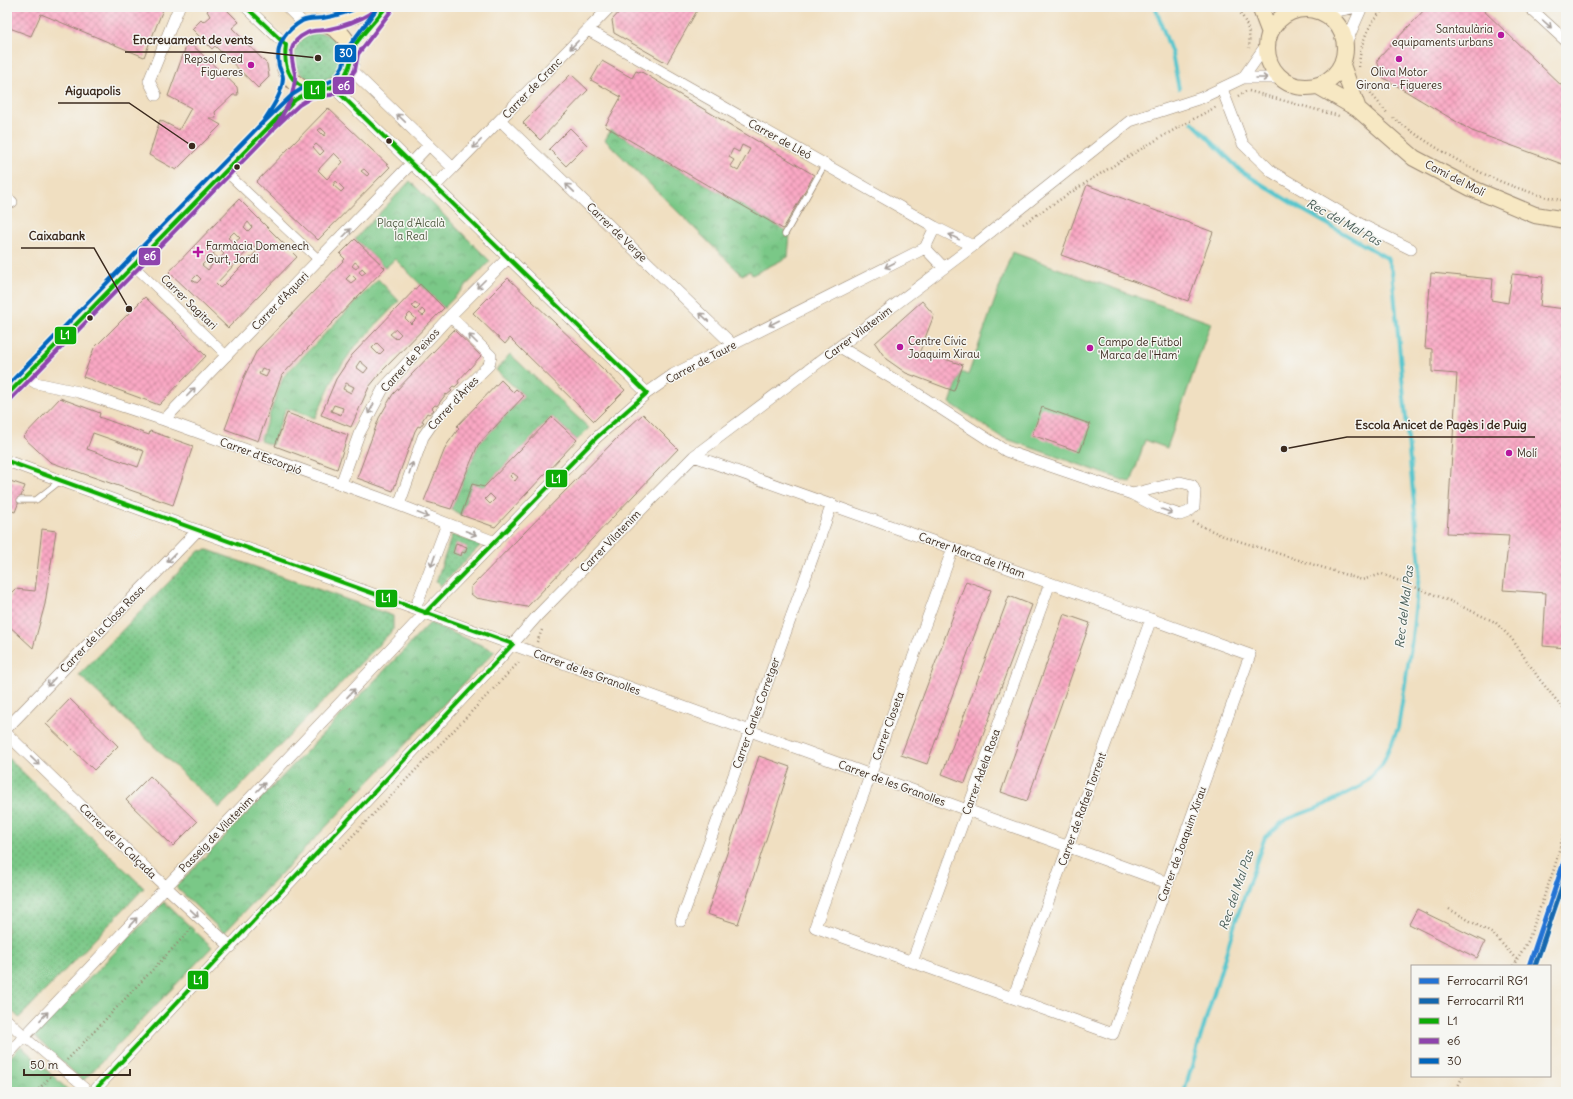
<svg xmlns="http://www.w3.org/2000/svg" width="1573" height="1099" font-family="Delius,sans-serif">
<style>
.grass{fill:url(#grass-dots);stroke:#5a7952}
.park{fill:url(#park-crowns);stroke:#5a7952}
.garden{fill:#7ac887;stroke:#5a7952}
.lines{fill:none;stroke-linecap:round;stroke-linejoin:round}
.stream{stroke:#58c6cd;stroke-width:4}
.building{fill:url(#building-cross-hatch);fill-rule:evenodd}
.service-casing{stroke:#968470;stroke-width:7}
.pedestrian-casing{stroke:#968470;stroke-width:10}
.minor-casing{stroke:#968470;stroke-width:12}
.secondary-casing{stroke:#968470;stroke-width:18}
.path{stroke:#968470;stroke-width:2.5;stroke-dasharray:1 3;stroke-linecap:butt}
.service{stroke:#fff;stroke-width:5.5}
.pedestrian{stroke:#fff;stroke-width:9}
.minor{stroke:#fff;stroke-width:11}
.secondary{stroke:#f7e8c3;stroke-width:16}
.bus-1-casing{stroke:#f6f6f2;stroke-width:7}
.bus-2-casing{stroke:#f6f6f2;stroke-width:7}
.bus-3-casing{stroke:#f6f6f2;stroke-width:7}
.bus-1{stroke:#0cac06;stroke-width:4}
.bus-2{stroke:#8e44ad;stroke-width:4}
.bus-3{stroke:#0065bd;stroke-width:4}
.rail-1-casing{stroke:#f6f6f2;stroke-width:8}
.rail-2-casing{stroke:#f6f6f2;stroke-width:8}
.rail-1{stroke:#2373d5;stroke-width:5}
.rail-2{stroke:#1267af;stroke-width:5}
.oneway{stroke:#a79f9a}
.poi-dot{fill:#b5179e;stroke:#f6f6f2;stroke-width:1.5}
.bus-dot{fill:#3b2a1e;stroke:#f6f6f2;stroke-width:1.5}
.labels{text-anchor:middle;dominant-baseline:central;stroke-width:3;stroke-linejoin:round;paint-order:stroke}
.poi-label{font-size:11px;fill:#3b2a1e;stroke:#f6f6f2;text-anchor:start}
.street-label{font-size:11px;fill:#3b2a1e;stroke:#f6f6f2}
.park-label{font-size:11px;fill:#4e593e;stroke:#f6f6f2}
.water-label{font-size:12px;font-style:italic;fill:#445953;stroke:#f6f6f2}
.leader{fill:none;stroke:#3b2a1e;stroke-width:1.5}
.callout-dot{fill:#3b2a1e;stroke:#f6f6f2;stroke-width:1.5}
.callout-label{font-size:12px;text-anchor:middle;font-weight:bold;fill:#3b2a1e;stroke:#f6f6f2;stroke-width:3;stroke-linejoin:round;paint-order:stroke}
.line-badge{stroke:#f6f6f2;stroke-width:1.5}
.badge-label{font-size:11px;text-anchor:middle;font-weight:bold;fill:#fff}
</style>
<defs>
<pattern id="grass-dots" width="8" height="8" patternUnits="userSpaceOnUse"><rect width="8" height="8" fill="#7ac887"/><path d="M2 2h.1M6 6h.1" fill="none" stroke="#65a36e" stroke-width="1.8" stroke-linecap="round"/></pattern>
<pattern id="park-crowns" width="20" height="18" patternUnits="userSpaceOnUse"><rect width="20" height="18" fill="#7ac887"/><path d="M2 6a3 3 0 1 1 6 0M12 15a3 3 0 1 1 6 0" fill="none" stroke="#65a36e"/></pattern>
<pattern id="building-cross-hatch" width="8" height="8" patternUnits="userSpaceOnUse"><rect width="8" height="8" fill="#faa8c4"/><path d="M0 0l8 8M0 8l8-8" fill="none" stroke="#cc899f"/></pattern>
</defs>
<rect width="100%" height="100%" fill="#f6f6f2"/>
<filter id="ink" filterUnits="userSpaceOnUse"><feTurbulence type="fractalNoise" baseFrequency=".025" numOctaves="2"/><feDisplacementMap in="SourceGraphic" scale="8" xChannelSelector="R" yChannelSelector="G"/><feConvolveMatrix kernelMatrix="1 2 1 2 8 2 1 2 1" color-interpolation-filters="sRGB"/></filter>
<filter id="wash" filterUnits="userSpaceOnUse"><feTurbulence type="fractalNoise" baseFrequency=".012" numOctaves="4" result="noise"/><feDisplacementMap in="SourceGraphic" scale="16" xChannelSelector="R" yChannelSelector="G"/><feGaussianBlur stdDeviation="0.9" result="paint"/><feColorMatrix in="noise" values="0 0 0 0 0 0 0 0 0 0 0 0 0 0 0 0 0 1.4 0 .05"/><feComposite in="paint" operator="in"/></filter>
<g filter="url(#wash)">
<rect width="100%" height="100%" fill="#f0dfc1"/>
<path class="grass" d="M294 57a24 24 0 1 1 48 0a24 24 0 1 1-48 0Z
M452 535 479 544 480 546 440 586 436 582Z
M208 550 393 616V630L219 808 79 675 199 551Z
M7 757 144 888 19 1018 7 1006Z"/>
<path class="park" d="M611 130 790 233 788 257 752 275 750 271 742 275 605 140Z
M410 181 490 261 444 308 395 259 385 268 355 239Z
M378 279 399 301 353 349 335 375 315 418 286 408 272 445 260 441 283 377Z
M510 354 589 428 577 440 552 417 484 487 472 484 461 515 451 509 478 445 524 396 496 370Z
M430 623 495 651 224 933 176 887Z
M164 902 212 947 83 1081 34 1035Z
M21 1046 70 1092H7V1060Z"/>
<path class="garden" d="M1012 252 1211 323 1167 448 1145 440 1131 483 1001 437 950 403 961 372 968 375Z"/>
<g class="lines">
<path class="stream" d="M1155 7 1172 54 1179 89
M1184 1092 1236 920 1265 837 1285 820 1322 806 1361 786 1382 765 1398 728 1411 646 1420 566 1392 271 1387 258 1301 209 1241 171 1192 122"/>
</g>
<g id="blocks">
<path class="building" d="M7 7H164L144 57 41 14 31 36 7 27Z
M211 7H224L239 22 232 28 267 64 269 77 258 88 215 46 212 49 192 29 201 20 203 22 210 16 207 11Z
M624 7H695L698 9 667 63 614 33 612 20Z
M1427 7H1480L1566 90V160L1562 164 1472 131 1382 77 1377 60Z
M188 41 237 87 238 95H233L215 112 216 118H209L221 125 176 170 149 155 160 120 179 130 191 108 168 96Z
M602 61 632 78 636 71 639 72 640 71 814 175 783 229 605 126 621 97 591 80ZM742 145 750 149 738 171 730 166 734 160 729 157 733 149 739 152Z
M571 74 588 90 540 140 523 123Z
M328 108 390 167 318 240 256 182ZM321 128 326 133 324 136 318 130ZM316 144 324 151 320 155 313 147ZM334 153 343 162 327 179 318 170ZM364 169 369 174 367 176 361 171ZM336 181 344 189 341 192 333 185Z
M570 128 587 145 566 166 549 149Z
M1087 185 1213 232 1188 301 1061 255Z
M239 199 297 257 228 328 169 272ZM248 222 252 227 248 231 244 227ZM234 232 240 238 234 243 228 238ZM253 245 258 250 220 288 216 284ZM218 248 224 254 219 259 213 254ZM207 260 212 265 208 270 202 265ZM197 275 201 279 197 283 192 280Z
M355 239 385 268 282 375 258 441 225 429 244 377 257 350 345 259 340 254ZM355 262 359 265 356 269 352 266ZM362 268 366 272 362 275 359 272ZM351 274 356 279 351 283 346 279ZM262 368 269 371 266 377 259 374Z
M1431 273 1493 279 1491 300 1508 303 1512 274 1543 277 1540 306 1566 309V648L1543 646 1546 593 1503 590 1509 536 1447 533 1457 374 1432 372V349L1425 348Z
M508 278 625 390 594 421 510 338 505 344 473 313Z
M420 284 444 308 383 370 369 387 351 427 321 415 336 379 352 355ZM415 302 420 306 416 310 412 306ZM422 309 426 313 423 316 419 313ZM410 313 416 319 411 324 405 318ZM396 329 401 334 396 339 390 334ZM377 343 384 350 379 355 372 348ZM360 361 368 368 364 373 356 367ZM346 383 354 387 351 393 343 389ZM334 405 343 408 341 415 331 411Z
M145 297 206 356 159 405 83 377 94 348Z
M922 301 934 315 920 351 963 365 954 391 906 373 886 359 875 343Z
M454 330 481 356 458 381 459 383 455 387 453 386 450 389 452 391 447 395 446 394 437 406 435 405 432 408 434 410 429 414 427 413 422 421 424 422 420 427 418 426 415 431 393 491 357 478 379 418 393 394Z
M501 380 513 392 516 389 524 396 478 445 451 509 424 501 446 446 459 428 457 426Z
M60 398 100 413 99 417 149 435 150 431 193 446 173 505 50 462 23 437ZM93 433 144 451 138 467 87 449Z
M1042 407 1090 424 1080 452 1032 435Z
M287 413 348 435 337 469 275 446Z
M643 414 678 449 527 607 476 598 471 594V587L617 438Z
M552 417 577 440 495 527 461 515 472 484 484 487ZM513 473 518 477 515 481 510 476ZM490 494 495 499 490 504 485 499Z
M7 480 25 486 15 512 7 509Z
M42 529 56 531 45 604 33 648 7 624V610L12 592 15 589 35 591Z
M456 543 467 547 465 553 462 552 461 556 453 553Z
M966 581 991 590 927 764 901 755Z
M1009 596 1032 605 965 783 942 774Z
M1064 614 1090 623 1027 801 1001 792Z
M70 699 118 746 94 770 46 724Z
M759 756 790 767 738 924 707 914Z
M150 776 197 822 173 846 126 800Z
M1417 909 1485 942 1477 958 1409 924Z"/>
</g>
</g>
<g filter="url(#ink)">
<use href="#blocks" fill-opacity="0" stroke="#968470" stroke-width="1"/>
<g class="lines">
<g class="service-casing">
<path id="service" d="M785 234 825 164
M20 500H36L60 481"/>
</g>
<g class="pedestrian-casing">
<path id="pedestrian" d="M225 171 320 261
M134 266 227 356
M25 1037 90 1092"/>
</g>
<g class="minor-casing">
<path id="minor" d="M246 7 286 45
M287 7 306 26
M1529 7 1566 41
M1325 13 1357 7
M588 30 935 227 973 246
M1346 43 1362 7
M349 68 429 145
M1243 78H1280
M333 87 647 393
M1222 89 1243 144 1272 172 1362 225 1411 249
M156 95 149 81 179 7
M501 121 732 344
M453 168 610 7
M7 199 12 202
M925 248 944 268
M925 248 935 227
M840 347 915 392 1006 451 1132 494 1157 507 1180 515 1188 512 1194 507 1195 491 1192 485 1180 482 1132 494
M25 376 36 383 79 392 164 420 399 505 495 542
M164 420 429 145 453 168 435 186
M694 456C880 522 1065 588 1250 655L1113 1034 815 927 953 548
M7 461 1168 883
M341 484 359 434 383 389 450 316 509 257
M399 505 423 437 438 415 489 365 491 356 450 316
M415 609 447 524
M7 728 198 530
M7 734 153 875 231 947
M681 921 832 504
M912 962 1050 583
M1013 998 1151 619
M7 1020 25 1037
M7 1055 425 613 596 438 647 393 674 374 925 248
M93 1092 496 663 538 615 694 456 973 246 1130 121 1201 98 1243 78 1267 44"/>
</g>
<g class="secondary-casing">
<path id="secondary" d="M1260 7 1270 33
M1267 48a39 39 0 1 1 78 0a39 39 0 1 1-78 0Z
M313 24C324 23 335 27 343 36 373 70 315 115 289 76 275 54 291 30 313 24Z
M324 24 356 15 370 7
M352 52 386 7
M1342 65 1358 109
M1318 86 1358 109 1414 158 1471 188 1535 215 1566 220
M7 395 268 126 295 100 310 91"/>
</g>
<path class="path" d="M1236 7C1246 20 1251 31 1249 48
M1359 67C1360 43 1368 23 1386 7
M1368 90 1388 114
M1249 91 1339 116
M1238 96 1248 90
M1393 118C1434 148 1479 176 1527 191 1540 196 1553 198 1566 201
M1023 224C1086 182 1149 142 1216 107
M1193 522 1223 536 1362 580 1382 574 1450 601 1495 622 1512 639 1540 680 1566 712
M537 642 542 630
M350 790 356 794
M341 848 520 661
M1449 909 1493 934 1516 959
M1513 966 1528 941 1554 869 1566 825
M67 1060 193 927
M36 1092 52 1075
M1455 1092 1463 1076"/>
<use href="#service" class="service"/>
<use href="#pedestrian" class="pedestrian"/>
<use href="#minor" class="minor"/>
<use href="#secondary" class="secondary"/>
<g class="bus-1-casing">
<path id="bus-1" d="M246 7 286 45C284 59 286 75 298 84 315 97 341 89 348 69 352 61 351 53 355 45 364 32 376 20 386 7
M333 87 647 393 596 438 425 613
M7 395 295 100 310 91 333 87
M7 461 513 644
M93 1092 513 644"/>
</g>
<g class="bus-2-casing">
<path id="bus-2" d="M270 132 299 105 312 97 331 95 343 87 355 70 358 54 391 11
M11 399 273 130C280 119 288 108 292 95 293 89 296 80 295 74 291 56 286 43 307 33 312 30 319 31 325 30 342 27 358 21 373 12"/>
</g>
<g class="bus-3-casing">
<path id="bus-3" d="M262 124 292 95 308 85 327 83 335 79 343 66 347 49 378 7
M7 386 263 122C272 108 282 95 283 78 283 74 280 70 279 66 275 46 285 31 302 21 308 18 316 19 323 18 334 16 348 13 358 7"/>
</g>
<use href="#bus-1" class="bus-1"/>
<use href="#bus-2" class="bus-2"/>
<use href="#bus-3" class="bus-3"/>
<g class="rail-1-casing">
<path id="rail-1" d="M1529 966 1566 856"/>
</g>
<g class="rail-2-casing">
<path id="rail-2" d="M1535 966 1566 875"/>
</g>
<use href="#rail-1" class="rail-1"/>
<use href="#rail-2" class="rail-2"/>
</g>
<defs><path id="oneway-shaft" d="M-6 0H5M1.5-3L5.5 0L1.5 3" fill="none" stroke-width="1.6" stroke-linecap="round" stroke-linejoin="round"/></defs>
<g class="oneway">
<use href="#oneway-shaft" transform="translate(1547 24) rotate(42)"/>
<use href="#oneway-shaft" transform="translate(574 45) rotate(134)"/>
<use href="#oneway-shaft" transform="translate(1262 78)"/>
<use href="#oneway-shaft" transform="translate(401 118) rotate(-136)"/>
<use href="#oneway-shaft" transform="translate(477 144) rotate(135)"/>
<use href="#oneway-shaft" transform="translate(570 188) rotate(-136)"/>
<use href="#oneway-shaft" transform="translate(347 233) rotate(-46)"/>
<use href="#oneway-shaft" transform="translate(954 237) rotate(-153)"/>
<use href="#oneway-shaft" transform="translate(890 265) rotate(153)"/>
<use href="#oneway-shaft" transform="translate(481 284) rotate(135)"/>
<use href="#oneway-shaft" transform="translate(704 317) rotate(-136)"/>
<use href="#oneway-shaft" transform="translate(774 323) rotate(153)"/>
<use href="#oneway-shaft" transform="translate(473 339) rotate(-135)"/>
<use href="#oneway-shaft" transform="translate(191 392) rotate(-46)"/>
<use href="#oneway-shaft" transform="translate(371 409) rotate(118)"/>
<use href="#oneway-shaft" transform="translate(411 468) rotate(-72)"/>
<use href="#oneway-shaft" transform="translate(1167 511) rotate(20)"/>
<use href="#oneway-shaft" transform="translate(423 515) rotate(22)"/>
<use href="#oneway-shaft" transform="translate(471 533) rotate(21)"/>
<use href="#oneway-shaft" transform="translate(171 558) rotate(134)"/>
<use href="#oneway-shaft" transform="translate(433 561) rotate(110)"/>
<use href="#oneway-shaft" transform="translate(51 682) rotate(134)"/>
<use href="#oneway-shaft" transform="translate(351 693) rotate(-47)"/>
<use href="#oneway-shaft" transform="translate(35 761) rotate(44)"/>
<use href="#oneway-shaft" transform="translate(261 787) rotate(-46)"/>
<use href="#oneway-shaft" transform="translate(194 913) rotate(43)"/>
<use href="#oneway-shaft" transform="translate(133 922) rotate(-47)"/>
<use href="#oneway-shaft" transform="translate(44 1016) rotate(-47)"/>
</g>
</g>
<g class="poi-dot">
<circle cx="1501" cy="35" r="4"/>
<circle cx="1399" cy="59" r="4"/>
<circle cx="251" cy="65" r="4"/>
<path d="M196 246h4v4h4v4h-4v4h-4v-4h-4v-4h4z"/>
<circle cx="900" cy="347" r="4"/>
<circle cx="1090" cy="348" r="4"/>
<circle cx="1509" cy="453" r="4"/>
</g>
<g class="bus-dot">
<circle cx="389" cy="141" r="3.5"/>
<circle cx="237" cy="167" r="3.5"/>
<circle cx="90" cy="318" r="3.5"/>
</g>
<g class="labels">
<g class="poi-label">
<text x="1493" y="29" text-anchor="end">Santaulària<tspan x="1493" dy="13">equipaments urbans</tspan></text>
<text x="243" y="59" text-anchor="end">Repsol Cred<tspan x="243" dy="13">Figueres</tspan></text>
<text x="1399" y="72" text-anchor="middle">Oliva Motor<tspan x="1399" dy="13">Girona - Figueres</tspan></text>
<text x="206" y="246">Farmàcia Domenech<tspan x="206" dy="13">Gurt, Jordi</tspan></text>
<text x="908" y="341">Centre Cívic<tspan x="908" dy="13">Joaquim Xirau</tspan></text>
<text x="1098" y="342">Campo de Fútbol<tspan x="1098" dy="13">'Marca de l'Ham'</tspan></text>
<text x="1517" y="453">Molí</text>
</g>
<g class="street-label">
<text transform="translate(532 88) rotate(-46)">Carrer de Cranc</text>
<text transform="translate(780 139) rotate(29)">Carrer de Lleó</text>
<text transform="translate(1455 178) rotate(27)">Camí del Molí</text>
<text transform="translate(617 232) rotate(44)">Carrer de Verge</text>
<text transform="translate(280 301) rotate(-46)">Carrer d'Aquari</text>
<text transform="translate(189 302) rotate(44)">Carrer Sagitari</text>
<text transform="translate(858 333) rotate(-37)">Carrer Vilatenim</text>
<text transform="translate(410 360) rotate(-48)">Carrer de Peixos</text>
<text transform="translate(701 362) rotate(-28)">Carrer de Taure</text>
<text transform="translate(453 403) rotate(-47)">Carrer d'Àries</text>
<text transform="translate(261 456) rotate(20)">Carrer d'Escorpió</text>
<text transform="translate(610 541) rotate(-46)">Carrer Vilatenim</text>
<text transform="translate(972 555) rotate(20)">Carrer Marca de l'Ham</text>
<text transform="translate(102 629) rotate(-46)">Carrer de la Closa Rasa</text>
<text transform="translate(587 672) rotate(20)">Carrer de les Granolles</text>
<text transform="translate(756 713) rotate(-70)">Carrer Carles Corretger</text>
<text transform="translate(888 726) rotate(-70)">Carrer Closeta</text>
<text transform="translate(981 772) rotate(-70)">Carrer Adela Rosa</text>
<text transform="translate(892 783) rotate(20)">Carrer de les Granolles</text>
<text transform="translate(1082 809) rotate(-70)">Carrer de Rafael Torrent</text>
<text transform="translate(216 834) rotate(-46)">Passeig de Vilatenim</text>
<text transform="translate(118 841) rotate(44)">Carrer de la Calçada</text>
<text transform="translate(1182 844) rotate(-70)">Carrer de Joaquim Xirau</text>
</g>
<g class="park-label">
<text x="411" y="223">Plaça d'Alcalà<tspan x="411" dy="13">la Real</tspan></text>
</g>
<g class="water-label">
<text transform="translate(1344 222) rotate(29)">Rec del Mal Pas</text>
<text transform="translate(1404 607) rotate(-83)">Rec del Mal Pas</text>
<text transform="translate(1236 890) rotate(-71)">Rec del Mal Pas</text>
</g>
</g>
<path class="leader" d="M318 58L261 52H125M192 146L129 103H58M129 309L94 248H21M1284 449L1347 437H1535"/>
<g class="callout-dot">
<circle cx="318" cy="58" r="4"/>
<circle cx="192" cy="146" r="4"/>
<circle cx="129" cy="309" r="4"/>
<circle cx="1284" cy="449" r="4"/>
</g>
<g class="callout-label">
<text x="193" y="44">Encreuament de vents</text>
<text x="93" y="95">Aiguapolis</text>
<text x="57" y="240">Caixabank</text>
<text x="1441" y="429">Escola Anicet de Pagès i de Puig</text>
</g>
<g class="line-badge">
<rect x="334" y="44" width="23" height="19" rx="4" fill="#0065bd"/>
<rect x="332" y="76" width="23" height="19" rx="4" fill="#8e44ad"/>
<rect x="303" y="80" width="23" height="20" rx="4" fill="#0cac06"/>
<rect x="138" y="247" width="23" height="19" rx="4" fill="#8e44ad"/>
<rect x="54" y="326" width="23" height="19" rx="4" fill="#0cac06"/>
<rect x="545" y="469" width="23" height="19" rx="4" fill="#0cac06"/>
<rect x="375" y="589" width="23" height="19" rx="4" fill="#0cac06"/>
<rect x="187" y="970" width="22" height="20" rx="4" fill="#0cac06"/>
</g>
<g class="badge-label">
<text x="346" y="57">30</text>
<text x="344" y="90">e6</text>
<text x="315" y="94">L1</text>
<text x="150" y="260">e6</text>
<text x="65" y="339">L1</text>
<text x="556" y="483">L1</text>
<text x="386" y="602">L1</text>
<text x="198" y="984">L1</text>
</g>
<rect width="1573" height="1099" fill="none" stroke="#f6f6f2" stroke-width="24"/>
<rect x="1411" y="965" width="140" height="112" fill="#f6f6f2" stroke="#aba49d"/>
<rect x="1419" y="978" width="20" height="6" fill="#2373d5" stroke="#aba49d"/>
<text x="1447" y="985" font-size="12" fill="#3b2a1e">Ferrocarril RG1</text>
<rect x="1419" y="998" width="20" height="6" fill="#1267af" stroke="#aba49d"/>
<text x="1447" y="1005" font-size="12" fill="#3b2a1e">Ferrocarril R11</text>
<rect x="1419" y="1018" width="20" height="6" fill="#0cac06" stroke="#aba49d"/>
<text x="1447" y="1025" font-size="12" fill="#3b2a1e">L1</text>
<rect x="1419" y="1038" width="20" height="6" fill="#8e44ad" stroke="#aba49d"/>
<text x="1447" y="1045" font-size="12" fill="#3b2a1e">e6</text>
<rect x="1419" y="1058" width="20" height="6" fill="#0065bd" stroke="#aba49d"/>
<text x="1447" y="1065" font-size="12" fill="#3b2a1e">30</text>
<path d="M24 1069v6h106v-6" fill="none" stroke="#3b2a1e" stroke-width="2"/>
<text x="30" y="1069" font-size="12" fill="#3b2a1e" stroke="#f6f6f2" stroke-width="3" paint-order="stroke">50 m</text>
</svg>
